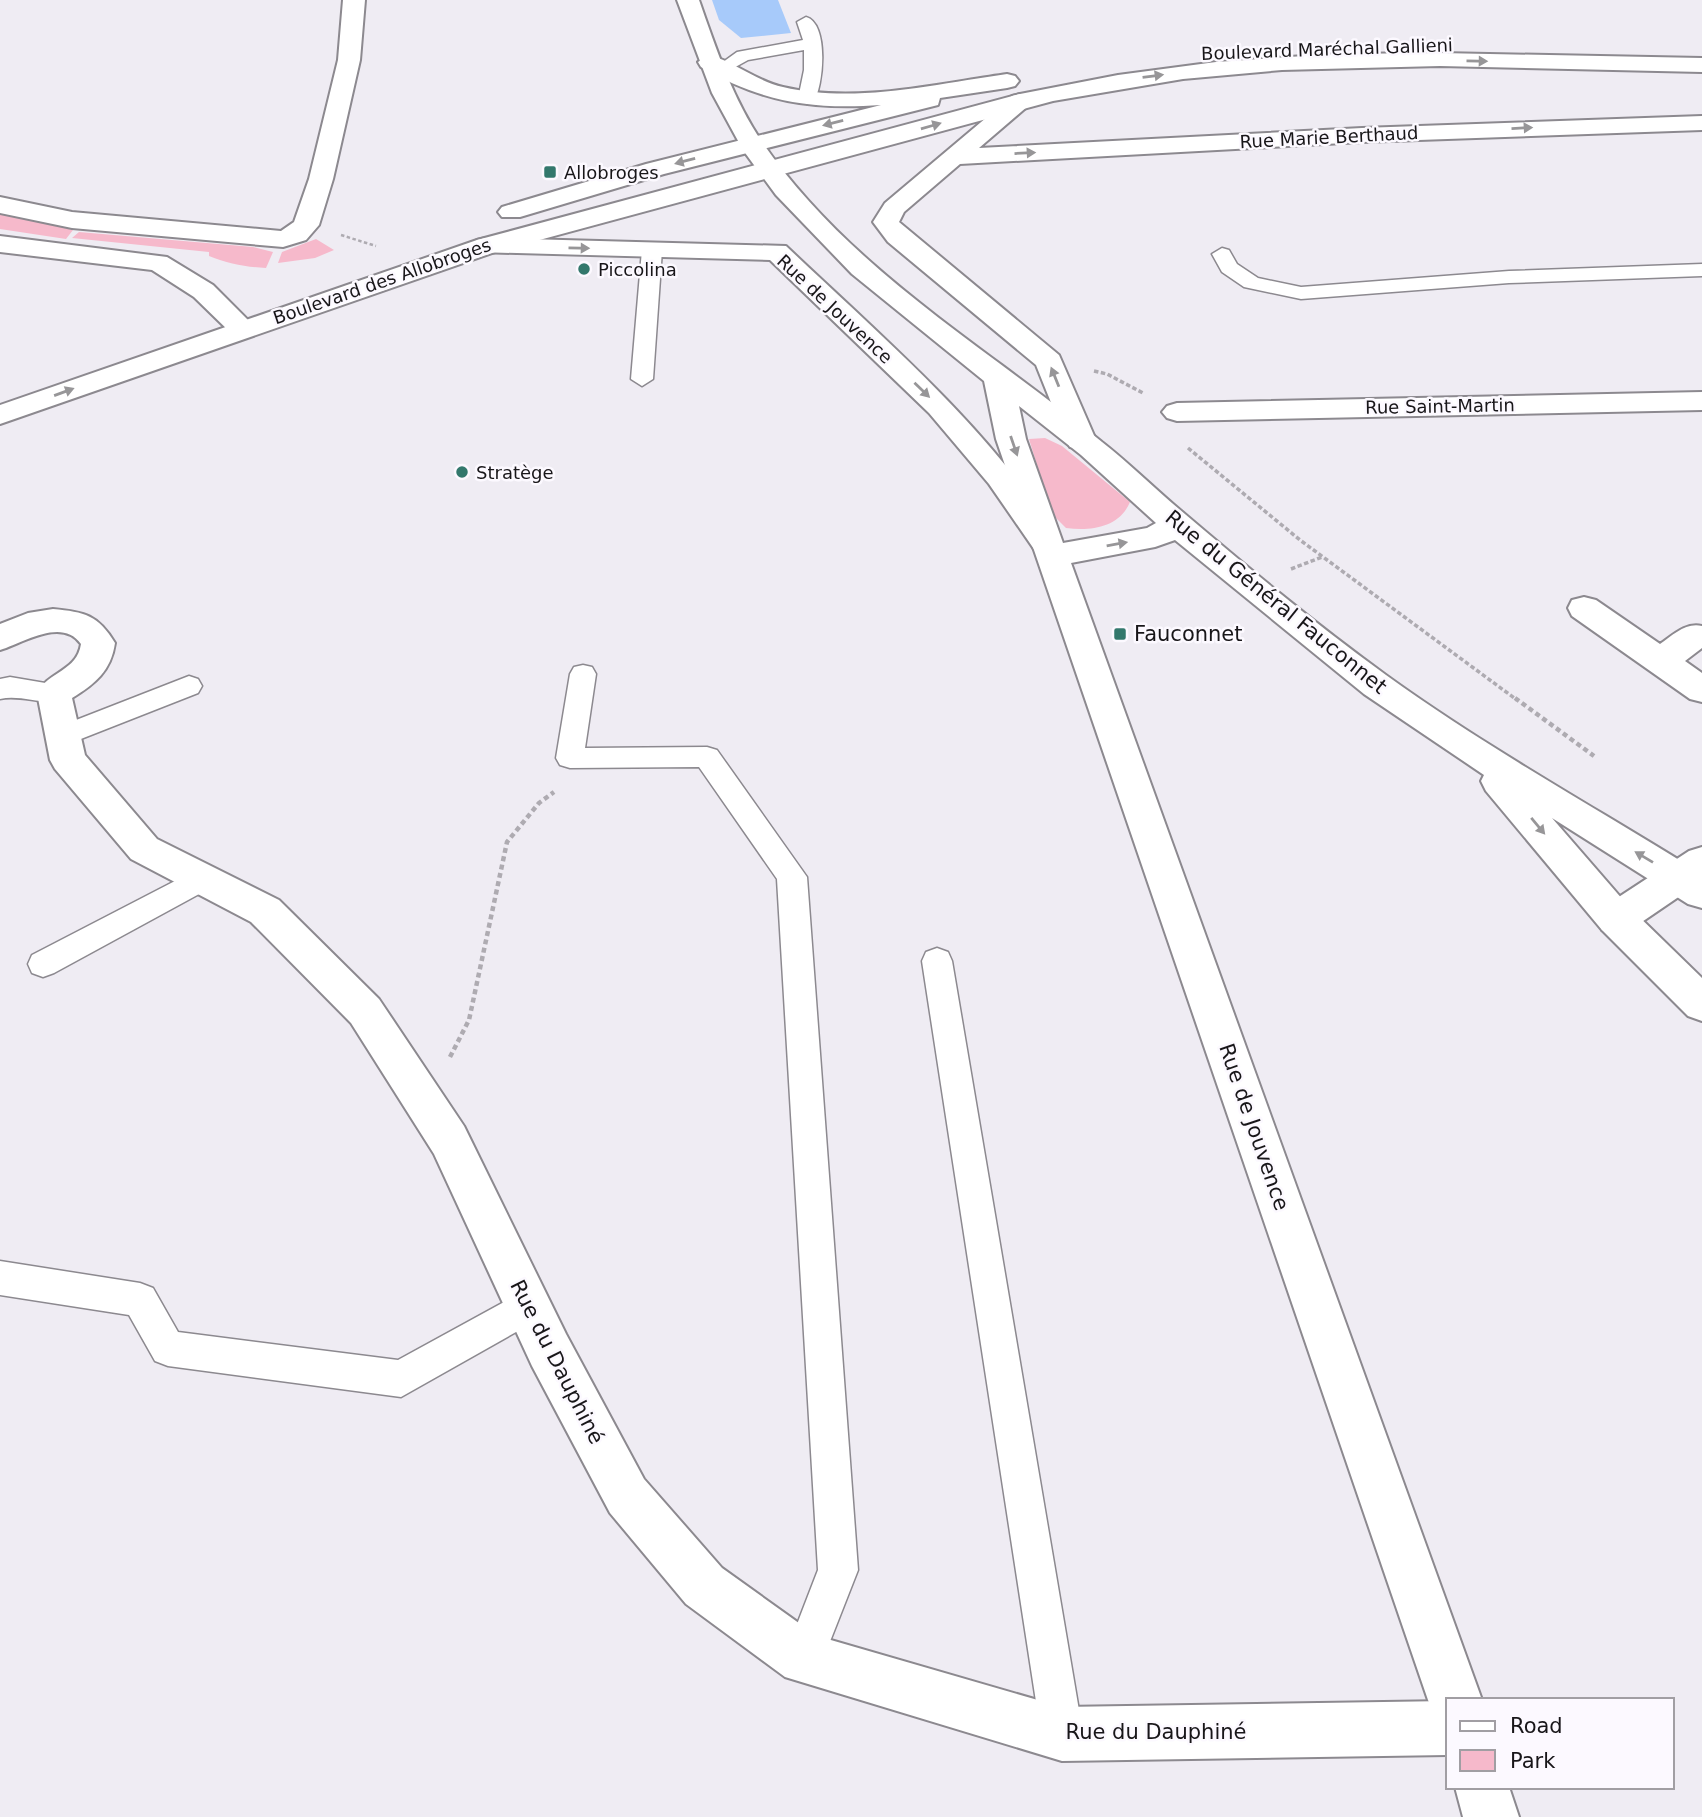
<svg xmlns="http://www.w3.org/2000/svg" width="1702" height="1817" font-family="'DejaVu Sans',sans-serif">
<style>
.green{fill:#f6b9cb}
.water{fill:#a7cafa}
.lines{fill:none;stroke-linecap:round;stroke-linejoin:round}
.lane-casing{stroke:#8c898f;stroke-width:3}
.street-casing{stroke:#8c898f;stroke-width:4}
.secondary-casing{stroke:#8c898f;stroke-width:4}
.primary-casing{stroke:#8c898f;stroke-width:4}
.path-far2{stroke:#aeabb1;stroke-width:2.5;stroke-dasharray:3.5 2.5;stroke-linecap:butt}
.path-far1{stroke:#aeabb1;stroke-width:3.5;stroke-dasharray:4.5 2.5;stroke-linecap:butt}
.path{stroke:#aeabb1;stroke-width:4.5;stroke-dasharray:5 3.5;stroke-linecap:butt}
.lane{fill:#fff;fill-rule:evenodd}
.street{fill:#fff;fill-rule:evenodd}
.secondary{fill:#fff;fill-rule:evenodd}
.primary{fill:#fff;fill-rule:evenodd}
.oneway{fill:#979698}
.poi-dot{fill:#33786c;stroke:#fcf9ff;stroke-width:2.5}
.labels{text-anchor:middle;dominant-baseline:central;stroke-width:5;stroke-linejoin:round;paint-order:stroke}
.far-street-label{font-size:18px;fill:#181619;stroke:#fcf9ff}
.far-poi-label{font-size:18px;fill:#181619;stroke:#fcf9ff;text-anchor:start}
.street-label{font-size:21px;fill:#181619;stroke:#fcf9ff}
.poi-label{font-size:21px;fill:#181619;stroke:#fcf9ff;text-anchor:start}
</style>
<rect width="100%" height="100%" fill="#efecf3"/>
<path class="green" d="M0 212 73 230 66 239 0 229Z
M79 232 253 247 273 252 266 268C246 267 228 264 209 256V252L72 238Z
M316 239 334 250 315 258 278 263 282 252Z
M1045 438 1062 446 1130 502C1119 528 1091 531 1066 528L1052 514 1029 439Z"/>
<path class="water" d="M712 0H778L791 33 741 38 719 20Z"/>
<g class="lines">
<g class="lane-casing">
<path id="lane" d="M806 17C829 23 824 86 813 103L807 104 798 99 804 70V50L748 60 721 75 712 70 737 52 803 40 797 22Z
M652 244 662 250 653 379 642 386 631 379 642 250Z
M1222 248 1229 250 1237 264 1258 278 1301 287 1509 271 1702 264V276L1509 283 1301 299 1244 287 1222 272 1212 254Z
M583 665 592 667 596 674 585 748 707 747 717 750 807 877 858 1570 818 1672 804 1678 790 1672 784 1658 818 1570 777 879 699 767 570 768 560 765 556 758 570 674 574 667Z
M189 676 198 679 202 686 198 693 63 746 53 743 49 736 53 729Z
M10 677 63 686 67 693 63 700C43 706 21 694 0 699V679Z
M202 867 212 871 217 879 212 887 54 973 43 977 32 973 28 964 32 955Z
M937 948 948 952 952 961 1083 1734 1077 1749 1062 1755 1047 1749 1041 1734 922 961 926 952Z
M0 1261 140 1283 153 1288 178 1332 398 1360 528 1289 541 1294 546 1306 541 1318 401 1397 168 1366 155 1361 129 1315 0 1295Z"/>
</g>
<g class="street-casing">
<path id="street" d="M343 0H365L360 60 333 179 319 225 306 240 283 247 72 228 0 213V197L72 212 281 231 294 222 309 179 338 60Z
M1020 94 1028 96 1032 101 1028 106 979 148 1362 128 1702 116V130L1362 142 960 164 904 212 899 222 1059 355 1096 440 1092 447 1081 449 1070 447 1066 440 1036 365 888 242 873 222 885 203 1012 96Z
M0 236 167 257 213 285 256 328 252 334H232L194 297 152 270 0 252Z
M486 238 786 246C885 340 991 429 1063 545L1058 552 1047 556 1036 552 989 484 929 413 770 260 477 252 473 246 477 240Z
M1702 392V410L1177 421 1167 418 1162 412 1167 406 1177 403Z
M1584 597 1596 600 1660 644C1673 635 1686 622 1702 626V648L1685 661 1702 673V702L1690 699 1572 616 1568 608 1572 600Z
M53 609C85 612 98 615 115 643 111 671 95 684 72 698L85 755 157 839 279 900 379 999 464 1126 566 1334 644 1479 722 1568 817 1636 1062 1707 1448 1701V1755L1062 1761 785 1677 686 1604 610 1513 532 1366 434 1154 351 1023 251 922 131 859 55 769 50 760 37 693C49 671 77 671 81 644 62 617 23 643 0 650V624L28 613Z
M1702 847V881L1630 930 1616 935 1602 930 1597 919 1602 908 1689 851Z"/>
</g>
<g class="secondary-casing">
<path id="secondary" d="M677 0H699C716 49 733 99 762 142 850 270 985 346 1102 442 1129 463 1153 487 1179 509 1246 566 1314 623 1386 675 1487 748 1596 808 1702 874V908L1688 904 1552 818 1630 908 1702 978V1021L1688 1016 1602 930 1486 791 1481 781 1484 775 1364 694 1175 540 1155 547 1071 563 1482 1700H1448V1724L1436 1719 1428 1700 996 439 984 381 852 274 776 195 743 150 712 93ZM1019 406 1081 455 1156 523 1147 528 1063 543 1026 439Z
M1455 1787H1509L1519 1817H1463Z"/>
</g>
<g class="primary-casing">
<path id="primary" d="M1440 53 1702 58V72L1440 66 1282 70 1183 79 1053 101 495 252 0 424V405L477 240 1020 94 1118 75 1216 62 1335 54Z
M709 55C735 62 756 81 783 87 855 104 935 84 1007 74L1015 76 1019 81 1015 86 1007 88 940 98 938 105 664 174 520 217H502L498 212 502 207 646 164 881 105C812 110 761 102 701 67L698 62Z"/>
</g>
<path class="path-far2" d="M341 235 376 246"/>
<path class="path-far1" d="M1094 371 1107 374 1143 393
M1188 448 1300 540 1517 700
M1291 569 1322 557"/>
<path class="path" d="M1515 698 1594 756
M450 1057 469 1020 507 842 539 803 554 792"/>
<use href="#lane" class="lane"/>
<use href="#street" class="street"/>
<use href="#secondary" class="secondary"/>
<use href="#primary" class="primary"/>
</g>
<defs><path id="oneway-solid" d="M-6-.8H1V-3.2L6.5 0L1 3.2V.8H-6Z" transform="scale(1.75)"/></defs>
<g class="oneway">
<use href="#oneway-solid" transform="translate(1477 61) rotate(1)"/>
<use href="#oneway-solid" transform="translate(1153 76) rotate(-7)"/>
<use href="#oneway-solid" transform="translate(833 123) rotate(166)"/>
<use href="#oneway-solid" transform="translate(931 126) rotate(-16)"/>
<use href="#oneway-solid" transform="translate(1522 128) rotate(-3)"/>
<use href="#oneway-solid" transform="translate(1025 153) rotate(-3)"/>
<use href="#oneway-solid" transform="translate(685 161) rotate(165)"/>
<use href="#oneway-solid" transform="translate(579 248) rotate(1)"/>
<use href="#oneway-solid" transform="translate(1055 377) rotate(-112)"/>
<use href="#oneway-solid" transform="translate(922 390) rotate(44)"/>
<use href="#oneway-solid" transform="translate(64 392) rotate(-20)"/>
<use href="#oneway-solid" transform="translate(1014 446) rotate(71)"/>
<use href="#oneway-solid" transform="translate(1117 544) rotate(-10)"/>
<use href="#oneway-solid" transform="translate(1538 826) rotate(50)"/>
<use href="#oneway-solid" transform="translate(1644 857) rotate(-149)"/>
</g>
<g class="poi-dot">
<rect x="543" y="165" width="14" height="14" rx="3.5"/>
<circle cx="584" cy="269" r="7"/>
<circle cx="462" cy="472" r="7"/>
<rect x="1113" y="627" width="14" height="14" rx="3.5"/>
</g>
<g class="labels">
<g class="far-street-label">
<text transform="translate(1327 49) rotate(-2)">Boulevard Maréchal Gallieni</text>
<text transform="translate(1329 137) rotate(-3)">Rue Marie Berthaud</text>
<text transform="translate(382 281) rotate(-19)">Boulevard des Allobroges</text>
<text transform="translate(835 309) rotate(43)">Rue de Jouvence</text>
<text transform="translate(1440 406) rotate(-1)">Rue Saint-Martin</text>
</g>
<g class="far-poi-label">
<text x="564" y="172">Allobroges</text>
<text x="598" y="269">Piccolina</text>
<text x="476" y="472">Stratège</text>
</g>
<g class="street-label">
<text transform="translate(1276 602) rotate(39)">Rue du Général Fauconnet</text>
<text transform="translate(1254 1127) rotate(71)">Rue de Jouvence</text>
<text transform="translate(557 1362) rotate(63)">Rue du Dauphiné</text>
<text x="1156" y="1732">Rue du Dauphiné</text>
</g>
<g class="poi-label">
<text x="1134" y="634">Fauconnet</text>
</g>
</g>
<rect x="1446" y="1698" width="228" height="91" fill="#fcf9ff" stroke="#a19ea3" stroke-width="2"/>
<rect x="1460" y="1721" width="35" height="10" fill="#ffffff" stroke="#a19ea3" stroke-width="2"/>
<text x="1510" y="1733" font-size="21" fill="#181619">Road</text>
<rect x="1460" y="1750" width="35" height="21" fill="#f6b9cb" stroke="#a19ea3" stroke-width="2"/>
<text x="1510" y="1768" font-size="21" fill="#181619">Park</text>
</svg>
